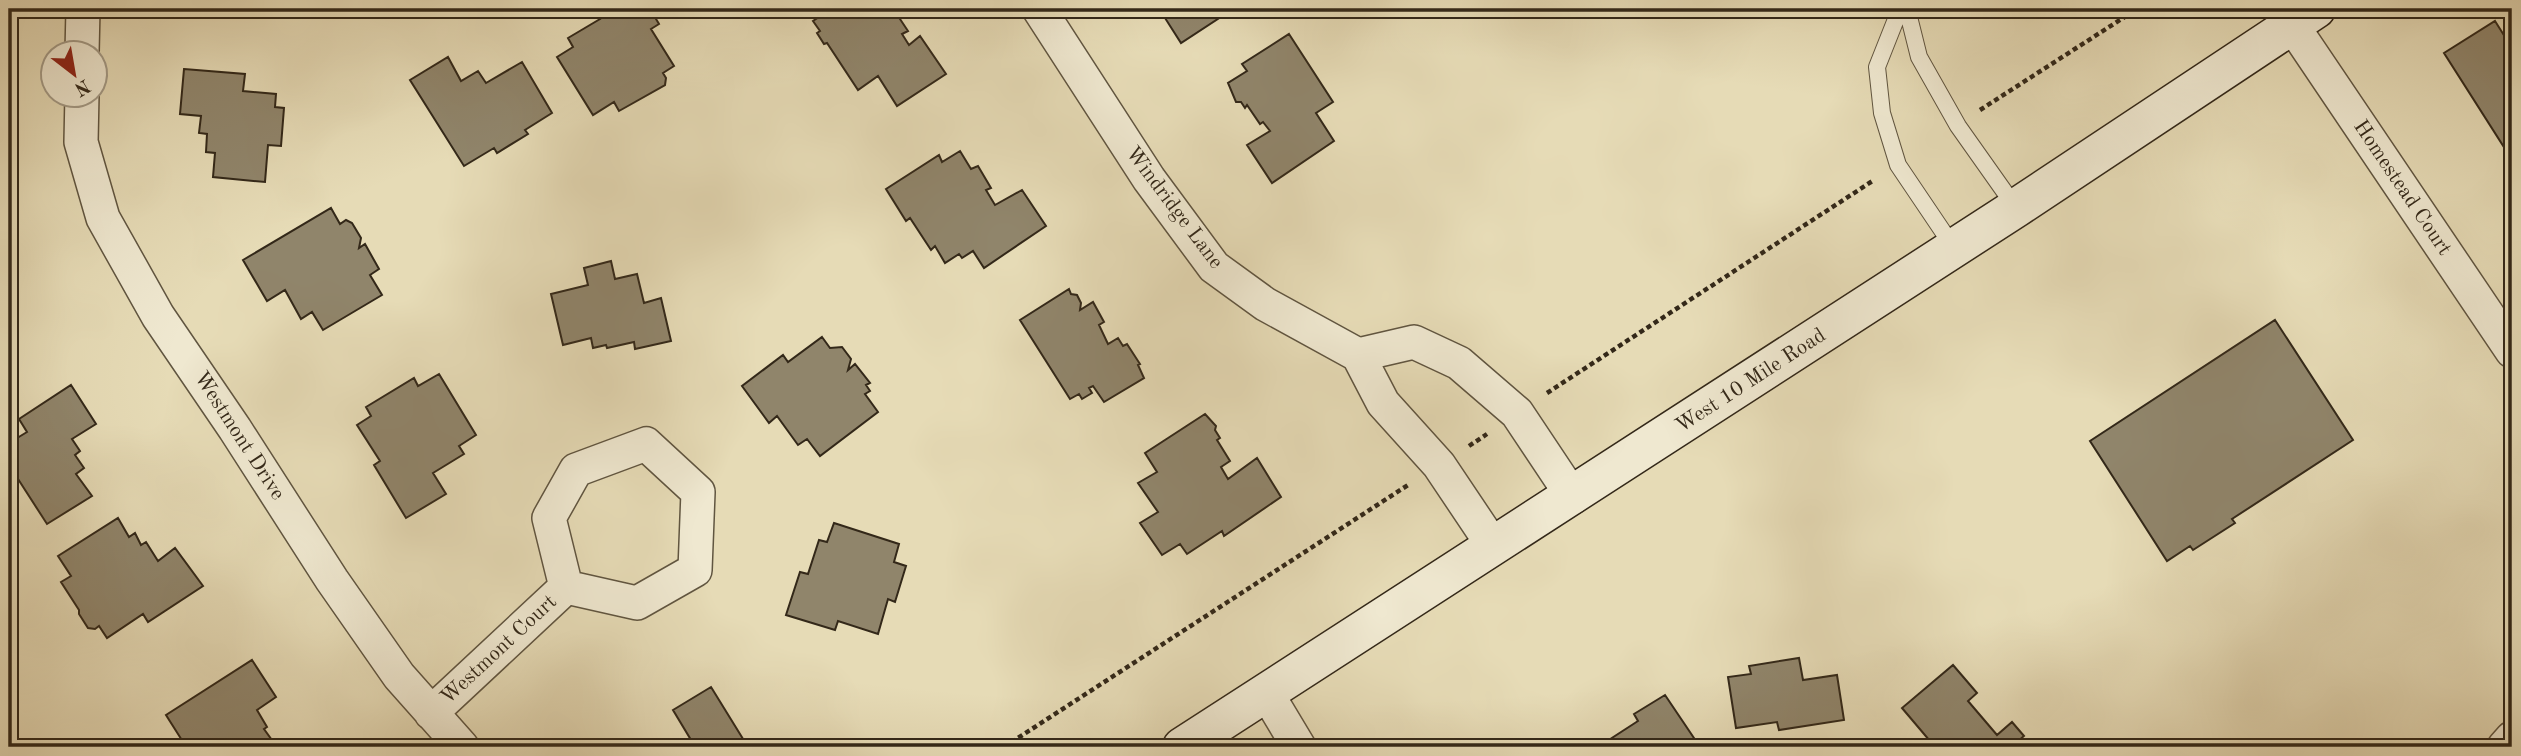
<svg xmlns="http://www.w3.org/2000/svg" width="2521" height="756" font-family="'Old Standard TT',serif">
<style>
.building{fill:#90856b;stroke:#332819;stroke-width:2}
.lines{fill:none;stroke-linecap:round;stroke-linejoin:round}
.service-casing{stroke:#605540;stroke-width:18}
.minor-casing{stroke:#605540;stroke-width:36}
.secondary-casing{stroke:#332819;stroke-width:41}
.path{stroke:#332819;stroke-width:4.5;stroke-dasharray:5 3.5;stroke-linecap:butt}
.service{stroke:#efe8d0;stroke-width:16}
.minor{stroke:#efe8d0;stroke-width:33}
.secondary{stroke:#efe8d0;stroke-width:38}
.labels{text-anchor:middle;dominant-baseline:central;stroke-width:7;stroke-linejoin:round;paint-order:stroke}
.street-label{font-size:21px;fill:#332819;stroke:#efe8d0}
</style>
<rect width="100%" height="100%" fill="#e6dbb6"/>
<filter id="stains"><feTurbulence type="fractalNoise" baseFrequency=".00286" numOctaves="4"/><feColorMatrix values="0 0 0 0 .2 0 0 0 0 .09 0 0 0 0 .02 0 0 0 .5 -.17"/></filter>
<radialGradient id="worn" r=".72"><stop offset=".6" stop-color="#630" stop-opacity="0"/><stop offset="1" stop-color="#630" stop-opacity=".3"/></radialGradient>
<path class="building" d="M593 9H650L659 24 651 29 674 66 663 73 666 78 665 85 619 111 614 102 593 115 557 57 573 47 568 38 600 19Z
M831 9H901L896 13 908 31 902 34 909 45 920 36 946 74 897 106 878 76 858 90 827 43 824 44 817 33 820 31 813 21Z
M1164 9H1233L1181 43 1165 18 1168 15Z
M2495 21 2512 48V153L2509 155 2444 53Z
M1289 34 1333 102 1316 113 1334 141 1272 183 1247 145 1270 131 1263 122 1260 124 1247 105 1245 108 1241 102H1236L1228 83 1247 71 1242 64Z
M448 57 461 81 478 71 486 83 522 62 552 113 525 130 528 134 497 153 494 148 464 166 410 80Z
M184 69 245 74 243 91 276 94 275 107 284 108 281 146 268 145 265 182 213 177 215 153 206 152 207 134 199 133 201 116 180 114Z
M960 151 971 169 978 166 991 188 986 190 995 205 1022 190 1046 226 984 268 973 251 962 258 959 254 945 263 935 246 931 250 910 218 906 221 886 189 939 155 942 162Z
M331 208 340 224 346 220 352 223 361 238 359 248 365 244 379 269 370 275 382 295 323 330 312 312 301 319 285 290 267 301 243 260Z
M611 261 615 279 637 274 644 303 661 298 671 341 635 349 634 342 607 348 606 345 593 348 591 338 563 345 551 294 588 285 584 268Z
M9 268 16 287 9 290Z
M1069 289 1071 294 1077 295 1081 303 1080 310 1093 302 1104 322 1099 325 1108 344 1118 338 1123 346 1127 344 1140 364 1138 365 1144 378 1104 402 1093 386 1089 388 1092 393 1082 399 1079 394 1070 399 1020 320Z
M2275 320 2353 440 2232 519 2235 523 2193 550 2190 546 2167 561 2090 441Z
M822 337 830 348 842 347 851 359 848 370 855 364 870 383 866 385 870 391 865 394 878 412 820 456 807 439 798 445 777 416 769 423 742 386 783 355 788 362Z
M439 374 476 435 459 446 464 454 433 473 446 494 406 518 374 465 380 461 357 425 371 416 366 407 414 378 418 386Z
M71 385 96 424 72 439 80 451 75 455 84 468 76 474 92 496 47 524 9 465V443L27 432 19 419Z
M1205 414 1216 426 1215 430 1220 438 1217 440 1230 461 1221 467 1228 479 1257 458 1281 497 1224 536 1222 531 1187 554 1180 544 1162 555 1140 523 1158 512 1138 483 1157 472 1145 453Z
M118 518 129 537 135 533 141 545 146 542 158 561 175 548 203 586 148 622 143 614 107 638 99 626 95 629 88 628 79 614V610L61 582 71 576 58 556Z
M834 523 899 544 894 562 906 566 895 602 888 599 878 634 838 621 835 630 786 615 800 572 808 574 819 540 827 542Z
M1799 658 1803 680 1837 675 1844 720 1779 730 1777 722 1736 728 1728 677 1751 674 1749 666Z
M252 660 276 697 257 710 267 727 264 729 274 743 267 747H181L185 745 166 715Z
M1953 665 1977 693 1968 701 1997 735 2012 722 2024 736 2011 747H1935L1902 708Z
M711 687 748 747H664L675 740 679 747 691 740 673 710Z
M1665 695 1700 747H1598L1638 721 1634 714Z"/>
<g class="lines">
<g class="service-casing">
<path id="service" d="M1900 9 1877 67 1882 113 1898 165 1954 248
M1907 9 1919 57 1958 126 2016 208"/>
</g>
<g class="minor-casing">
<path id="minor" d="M1039 9 1149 179 1214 267 1265 304 1358 355 1383 403 1439 465 1494 547
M2292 25 2512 351
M82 52 83 9
M82 94 81 142 103 218 158 316 235 429 332 580 399 676 462 747
M1358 355 1414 342 1459 363 1517 413 1573 497
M646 444 698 492 695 570 637 603 566 587 549 518 576 470Z
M1266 692 1299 747
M431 713 566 587
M2504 747 2512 738"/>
</g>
<g class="secondary-casing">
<path id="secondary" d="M1182 747 2016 208 2316 9"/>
</g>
<path class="path" d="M1980 110 2137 9
M1547 393 1874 180
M1469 446 1487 434
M1004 747 1408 485"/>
<use href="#service" class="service"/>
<use href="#minor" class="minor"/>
<use href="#secondary" class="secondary"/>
</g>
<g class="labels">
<g class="street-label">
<text transform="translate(2402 188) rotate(56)">Homestead Court</text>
<text transform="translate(1174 208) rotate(53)">Windridge Lane</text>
<text transform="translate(1751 381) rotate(-33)">West 10 Mile Road</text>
<text transform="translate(239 436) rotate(57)">Westmont Drive</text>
<text transform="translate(499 650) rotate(-43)">Westmont Court</text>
</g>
</g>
<rect width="2521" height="756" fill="none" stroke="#e6dbb6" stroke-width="35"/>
<rect x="10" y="10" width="2500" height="735" fill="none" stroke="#332819" stroke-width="3.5"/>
<rect x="18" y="18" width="2486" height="721" fill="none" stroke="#332819" stroke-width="2"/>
<g transform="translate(74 74) rotate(149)"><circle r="33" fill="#efe8d0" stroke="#a49b87" stroke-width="2"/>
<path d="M0-5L12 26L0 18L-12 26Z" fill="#8f2418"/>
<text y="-10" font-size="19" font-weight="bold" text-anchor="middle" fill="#332819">N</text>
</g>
<rect width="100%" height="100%" filter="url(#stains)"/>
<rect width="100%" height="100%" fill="url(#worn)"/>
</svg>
